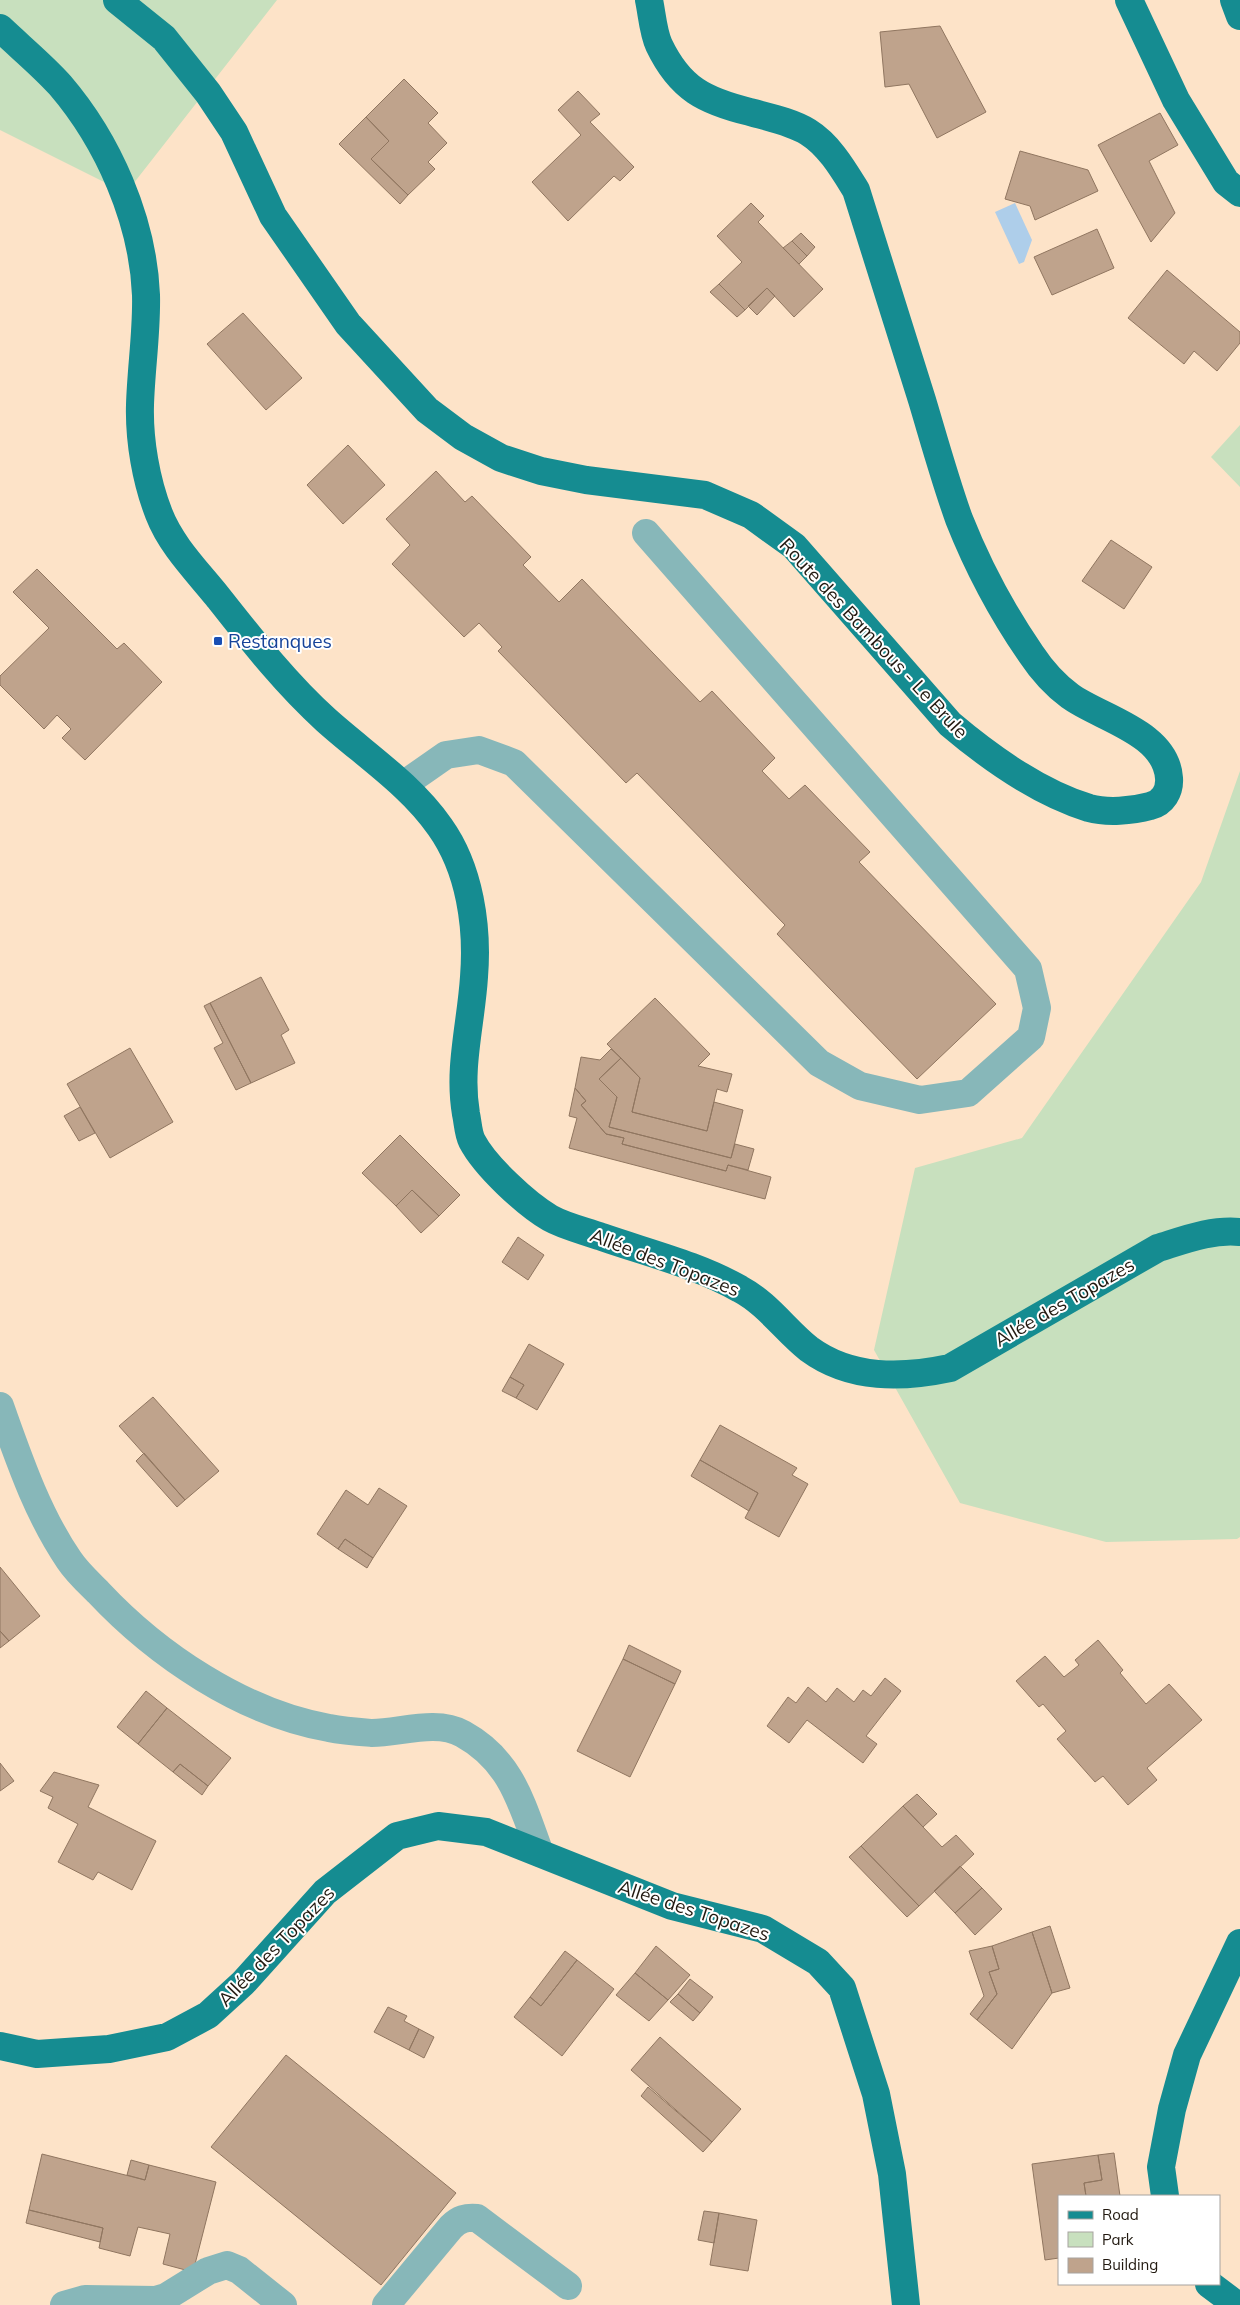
<svg xmlns="http://www.w3.org/2000/svg" width="1240" height="2305" font-family="Mulish,sans-serif">
<style>
.green{fill:#c8e0be}
.water{fill:#aeceea}
.building{fill:#bfa38c;stroke:#907660}
.lines{fill:none;stroke-linecap:round;stroke-linejoin:round}
.minor{stroke:#87b7b9;stroke-width:28}
.major{stroke:#158c91;stroke-width:28}
.transit-dot{fill:#1a4fb4;stroke:#fff;stroke-width:2}
.labels{text-anchor:middle;dominant-baseline:central;stroke-width:4;stroke-linejoin:round;paint-order:stroke}
.street-label{font-size:19px;fill:#221910;stroke:#fff}
.transit-label{font-size:19px;fill:#164399;stroke:#fff;text-anchor:start}
</style>
<rect width="100%" height="100%" fill="#fde3c8"/>
<path class="green" d="M0 0H277L126 193 0 130Z
M1240 425V487L1211 457Z
M1240 771V1537L1237 1539 1106 1542 960 1503 874 1350 915 1168 1022 1138 1201 882Z"/>
<path class="water" d="M1015 203 1032 240 1024 262 1019 264 995 212Z"/>
<path class="building" d="M940 26 986 112 937 138 909 84 885 87 880 32Z
M404 79 438 113 428 123 447 143 428 162 435 169 408 195 371 159 389 141 366 117Z
M578 91 600 114 590 122 634 167 620 181 614 176 568 221 532 182 581 135 558 110Z
M1160 113 1178 145 1149 161 1175 213 1151 242 1098 145Z
M366 117 389 141 371 159 408 195 400 204 339 144Z
M1020 151 1088 170 1098 191 1035 220 1030 206 1005 199Z
M751 203 764 216 758 222 823 289 794 317 767 288 745 310 719 284 742 262 717 236Z
M1097 229 1114 268 1052 295 1034 257Z
M801 233 815 247 807 256 792 241Z
M792 241 807 256 799 264 783 248Z
M1167 270 1240 332V343L1217 371 1194 351 1184 364 1128 318Z
M719 284 745 310 737 317 710 292Z
M767 288 775 296 757 315 748 306Z
M243 313 302 378 266 410 207 344Z
M348 445 385 485 343 524 307 485Z
M436 471 465 502 472 496 531 557 523 565 559 602 582 579 700 702 712 691 775 758 762 771 789 799 805 785 870 852 859 862 996 1004 917 1079 777 934 785 925 637 773 626 783 498 651 502 647 479 623 464 637 392 564 410 545 386 519Z
M1111 540 1152 567 1124 609 1082 581Z
M37 569 117 649 124 643 162 682 85 760 62 738 71 729 57 715 44 729 0 685V676L49 628 13 592Z
M261 977 289 1030 281 1035 295 1063 251 1083 210 1003Z
M655 998 710 1054 698 1066 732 1074 727 1092 717 1089 707 1131 632 1112 640 1078 607 1044Z
M210 1003 251 1083 236 1090 214 1048 223 1043 204 1006Z
M130 1048 173 1122 110 1158 67 1084Z
M611 1049 621 1058 599 1079 617 1097 609 1127 731 1158 735 1144 754 1149 748 1170 728 1165 726 1171 622 1144 624 1138 606 1134 581 1105 586 1101 575 1088 581 1057 600 1060Z
M621 1058 640 1078 632 1112 707 1131 714 1102 743 1110 731 1158 609 1127 617 1097 599 1079Z
M575 1088 586 1101 581 1105 606 1134 624 1138 622 1144 726 1171 728 1165 771 1177 765 1199 569 1148 577 1118 569 1116Z
M80 1107 95 1133 79 1141 64 1116Z
M400 1135 460 1195 439 1216 412 1190 396 1206 362 1173Z
M412 1190 439 1216 421 1233 396 1206Z
M518 1237 544 1255 528 1280 502 1262Z
M529 1344 564 1364 537 1410 516 1398 524 1385 510 1377Z
M510 1377 524 1385 516 1398 502 1391Z
M153 1397 219 1471 185 1500 119 1426Z
M720 1425 797 1468 792 1475 808 1484 779 1537 745 1518 758 1493 700 1460Z
M144 1453 185 1500 177 1507 136 1461Z
M700 1460 758 1493 749 1511 691 1476Z
M379 1488 407 1506 373 1558 345 1539 338 1549 317 1534 346 1490 368 1505Z
M345 1539 373 1558 367 1568 338 1549Z
M0 1567 40 1616 9 1641 0 1631Z
M0 1631 9 1641 0 1648Z
M1098 1640 1123 1670 1120 1673 1146 1704 1169 1684 1202 1720 1147 1768 1157 1780 1128 1805 1103 1776 1095 1782 1057 1739 1066 1731 1043 1704 1039 1707 1016 1681 1045 1656 1064 1677 1079 1665 1075 1660Z
M629 1645 681 1671 675 1684 623 1659Z
M623 1659 675 1684 630 1777 577 1751Z
M885 1678 901 1691 866 1736 877 1744 863 1763 807 1720 789 1743 767 1726 788 1697 796 1703 808 1687 826 1702 837 1688 854 1702 863 1690 871 1696Z
M146 1691 167 1708 138 1744 117 1727Z
M167 1708 231 1758 208 1786 180 1764 173 1772 138 1744Z
M0 1763 14 1781 0 1791Z
M180 1764 208 1786 202 1795 173 1772Z
M54 1772 99 1785 88 1807 156 1841 132 1890 98 1872 93 1880 58 1862 78 1824 48 1808 53 1797 40 1791Z
M917 1794 937 1814 923 1827 903 1806Z
M903 1806 942 1847 956 1835 974 1854 919 1906 861 1846Z
M861 1846 919 1906 907 1917 849 1857Z
M960 1866 982 1888 955 1913 934 1891Z
M982 1888 1002 1909 975 1935 955 1913Z
M1050 1926 1070 1988 1052 1993 1032 1932Z
M1032 1932 1052 1993 1012 2049 977 2020 997 1994 989 1972 999 1969 992 1946Z
M656 1946 690 1975 668 2000 635 1973Z
M992 1946 999 1969 989 1972 997 1994 977 2020 970 2014 984 1996 969 1951Z
M565 1951 577 1960 541 2006 530 1997Z
M577 1960 614 1989 562 2056 514 2017 530 1997 541 2006Z
M635 1973 668 2000 649 2021 616 1995Z
M690 1979 713 1997 700 2013 678 1994Z
M678 1994 700 2013 693 2021 670 2002Z
M388 2007 407 2016 404 2021 419 2029 409 2050 374 2032Z
M419 2029 434 2037 424 2058 409 2050Z
M660 2037 741 2109 712 2142 631 2070Z
M286 2055 456 2193 381 2285 211 2147Z
M648 2087 712 2142 703 2152 641 2096Z
M1114 2153 1120 2196H1086L1084 2183 1102 2180 1098 2155Z
M42 2154 145 2180 149 2165 216 2182 193 2272 163 2264 170 2234 138 2227 130 2256 99 2248 103 2228 29 2210Z
M1098 2155 1102 2180 1084 2183 1086 2196H1059V2258L1045 2260 1032 2164Z
M131 2160 149 2165 145 2180 127 2175Z
M29 2210 103 2228 100 2242 26 2223Z
M704 2211 719 2213 714 2243 698 2240Z
M719 2213 757 2220 748 2271 710 2265Z"/>
<g class="lines">
<path class="minor" d="M403 785 446 755 479 750 514 763 819 1063 860 1086 920 1100 968 1093 1031 1037 1037 1008 1028 969 646 533
M0 1406C19 1459 37 1513 69 1560 77 1572 88 1582 98 1592 157 1655 243 1713 329 1728 343 1731 358 1732 372 1733 400 1733 436 1719 463 1734 512 1761 522 1805 540 1853
M64 2305 85 2299 156 2300 166 2297 208 2271 227 2265 239 2270 283 2305
M386 2305 451 2227C459 2219 466 2217 477 2218L568 2286"/>
<path class="major" d="M117 0 164 38 208 93 234 132 273 216 348 324 427 410 463 437 501 458 541 471 586 480 705 495 751 515 794 546 950 724C989 757 1040 793 1089 808 1107 813 1132 811 1150 806 1163 803 1170 791 1169 778 1166 732 1100 718 1070 696 1055 685 1041 669 1031 654 1002 612 978 567 959 519 945 480 934 440 922 400 900 330 878 260 856 190 843 169 829 145 808 132 792 122 768 117 750 112 705 101 680 89 659 45 653 32 652 14 649 0
M1129 0 1176 100 1226 182 1240 193
M1234 0 1240 16
M0 28C20 47 42 65 60 85 108 141 143 220 146 295 147 331 141 369 140 405 139 440 146 481 159 514 171 545 196 570 217 596 251 639 285 683 326 720 365 755 410 784 440 827 470 869 478 927 474 977 471 1024 458 1068 466 1114 468 1123 468 1133 472 1141 485 1166 526 1204 550 1218 566 1227 586 1231 602 1237 648 1253 698 1265 740 1289 768 1304 785 1330 809 1349 851 1380 903 1378 950 1368L1158 1248C1184 1240 1212 1229 1240 1232
M0 2046 37 2054 109 2049 167 2037 208 2015 243 1983 325 1892 397 1836 438 1826 486 1832 672 1906 763 1929 818 1962 842 1988 876 2094 892 2174 906 2305
M1165 2196 1161 2167 1172 2109 1187 2055 1240 1943
M1209 2284 1237 2305"/>
</g>
<rect class="transit-dot" x="213" y="636" width="10" height="10" rx="2.5"/>
<g class="labels">
<g class="street-label">
<text transform="translate(874 638) rotate(47)">Route des Bambous - Le Brule</text>
<text transform="translate(665 1262) rotate(21)">Allée des Topazes</text>
<text transform="translate(1064 1302) rotate(-30)">Allée des Topazes</text>
<text transform="translate(694 1910) rotate(18)">Allée des Topazes</text>
<text transform="translate(276 1946) rotate(-46)">Allée des Topazes</text>
</g>
<g class="transit-label">
<text x="228" y="641">Restanques</text>
</g>
</g>
<rect x="1058" y="2195" width="162" height="90" fill="#ffffff" stroke="#a7a39f"/>
<rect x="1068" y="2211" width="25" height="8" fill="#158c91" stroke="#a7a39f"/>
<text x="1102" y="2220" font-size="15" fill="#221910">Road</text>
<rect x="1068" y="2232" width="25" height="15" fill="#c8e0be" stroke="#a7a39f"/>
<text x="1102" y="2245" font-size="15" fill="#221910">Park</text>
<rect x="1068" y="2258" width="25" height="15" fill="#bfa38c" stroke="#a7a39f"/>
<text x="1102" y="2270" font-size="15" fill="#221910">Building</text>
</svg>
